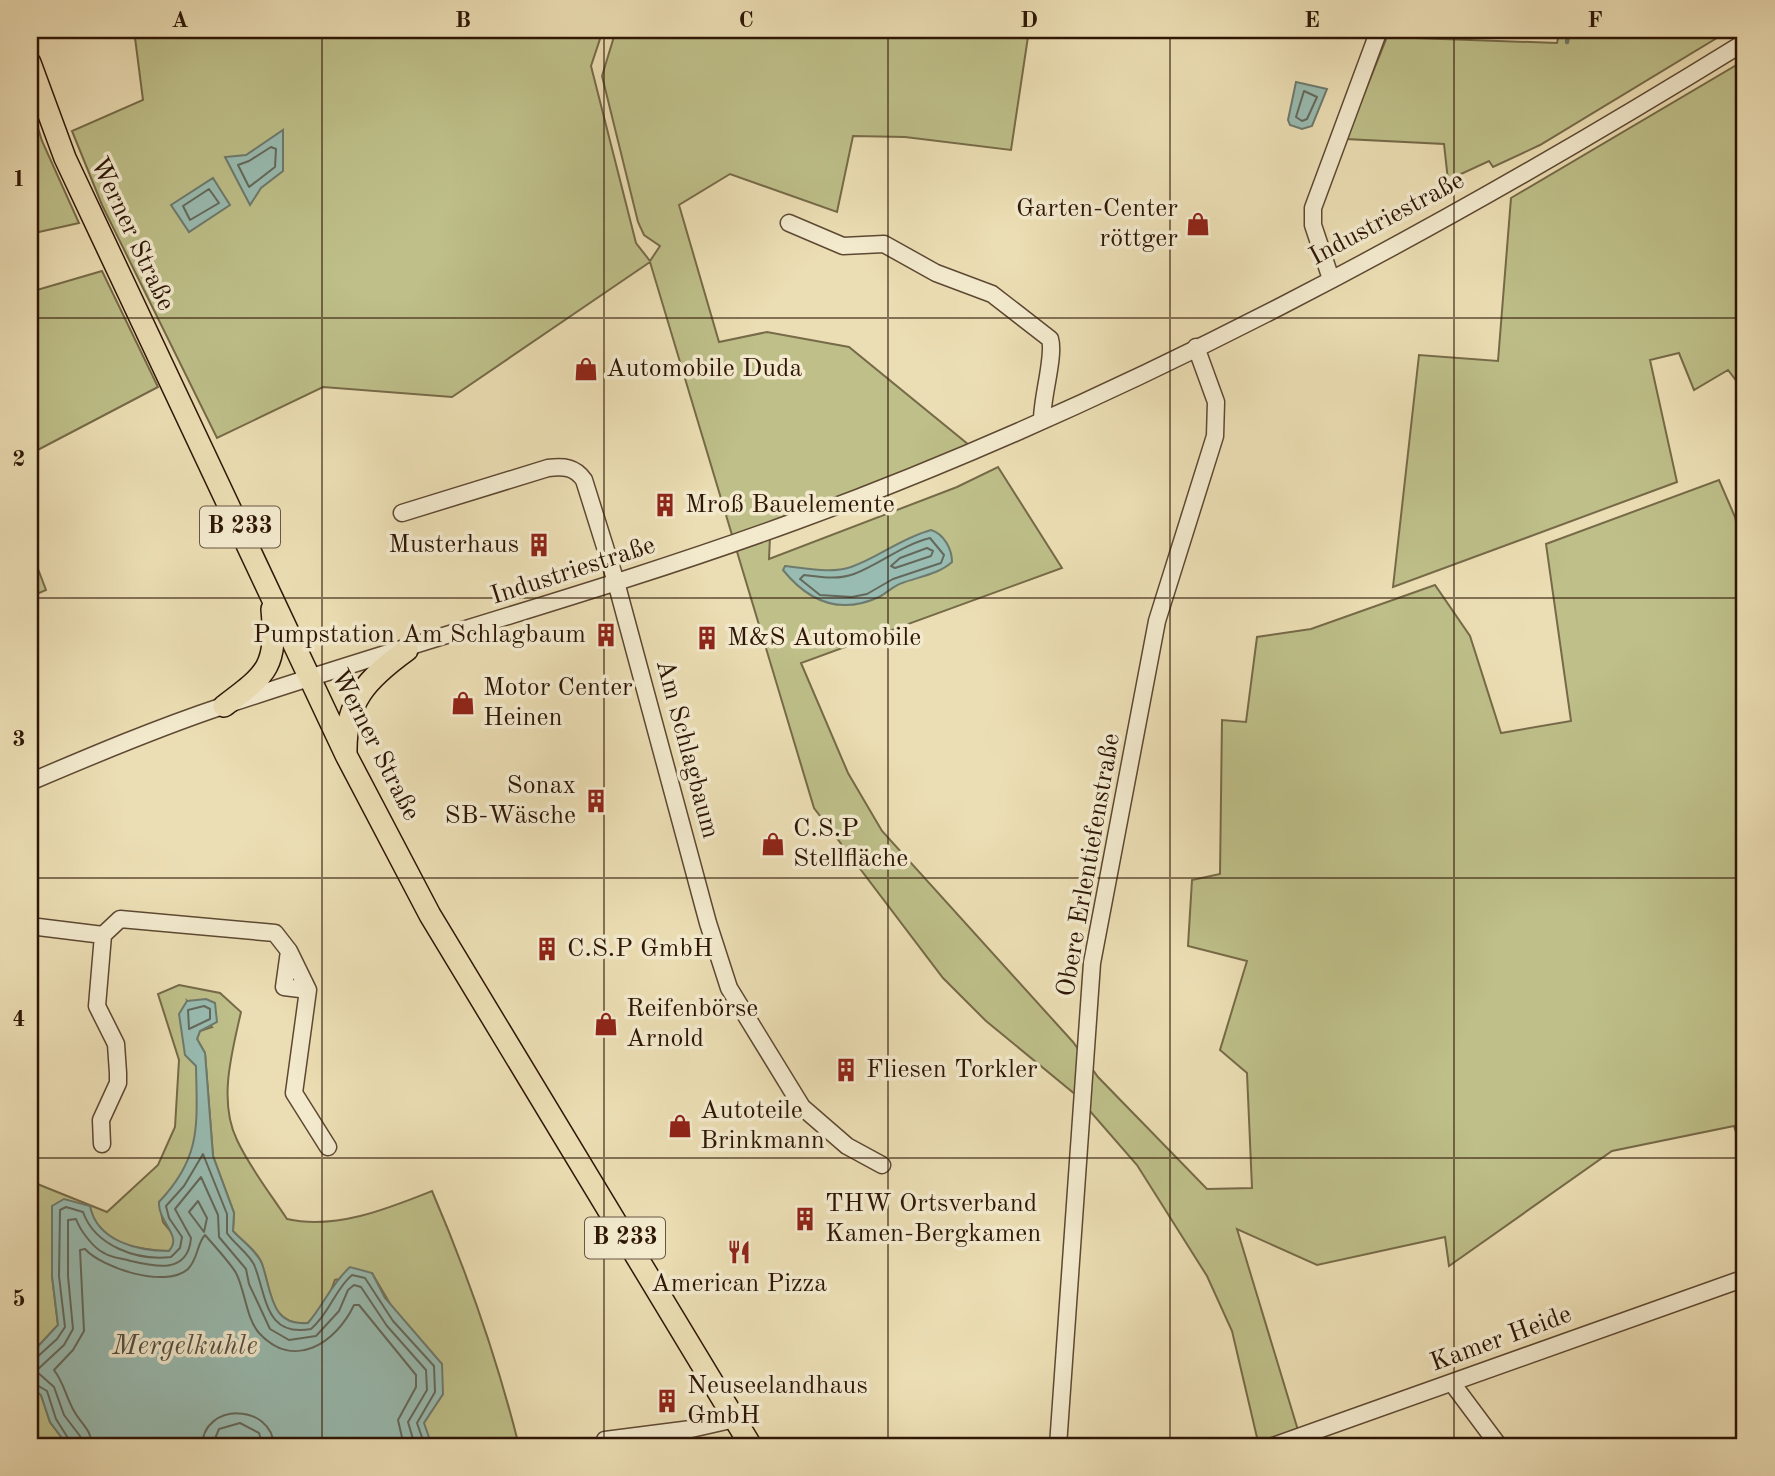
<svg xmlns="http://www.w3.org/2000/svg" width="1775" height="1476" font-family="'Old Standard TT',serif">
<style>
.green{fill:#bebf89;stroke:#766a48;stroke-width:2}
.water{fill:#99bcb2;stroke:#6e7a6d;stroke-width:2}
.lines{fill:none;stroke-linecap:round;stroke-linejoin:round}
.shore{stroke:#64695c;stroke-width:2}
.stream{stroke:#6e7a6d;stroke-width:4.5}
.minor-casing{stroke:#5e4832;stroke-width:19}
.major-casing{stroke:#2e1606;stroke-width:24}
.minor{stroke:#f3eace;stroke-width:16}
.major{stroke:#ecdeb4;stroke-width:21}
.grid{fill:none;stroke:#2e1606;stroke-width:2;stroke-opacity:0.55}
.labels{text-anchor:middle;dominant-baseline:central;stroke-width:7;stroke-linejoin:round;paint-order:stroke}
.shield{fill:#f3eace;stroke:#695642;stroke-width:2}
.shield-label{font-size:24px;font-weight:bold;fill:#2e1606}
.poi-label{font-size:26px;fill:#2e1606;stroke:#f3eace;text-anchor:start}
.street-label{font-size:26px;fill:#2e1606;stroke:#f3eace}
.water-label{font-size:28px;font-style:italic;fill:#535042;stroke:#f3eace}
.neatline{fill:none;stroke:#2e1606;stroke-width:2.5}
.grid-label{font-size:23px;text-anchor:middle;font-weight:bold;fill:#2e1606}
</style>
<rect width="100%" height="100%" fill="#ecdeb4"/>
<filter id="stains"><feTurbulence type="fractalNoise" baseFrequency=".00286" numOctaves="4"/><feColorMatrix values="0 0 0 0 .2 0 0 0 0 .09 0 0 0 0 .02 0 0 0 .5 -.17"/></filter>
<radialGradient id="worn" r=".72"><stop offset=".6" stop-color="#630" stop-opacity="0"/><stop offset="1" stop-color="#630" stop-opacity=".3"/></radialGradient>
<path class="green" d="M134 30H603L591 66 636 243 650 261 660 246 644 235 638 222 602 76 616 30H772L804 34 805 30H1029L1011 150 905 137 853 136 837 212 730 174 679 205 719 342 767 332 849 347 980 454 770 537 769 559 957 487 998 467 1062 568 801 663 848 773 882 831 1073 1042 1098 1077 1207 1189 1252 1188 1247 1073 1220 1050 1247 961 1188 946 1192 880 1220 874 1222 720 1246 722 1257 637 1311 629 1435 585 1470 636 1501 733 1571 721 1546 544 1719 480 1735 517 1745 560V1159L1734 1126 1612 1151 1449 1266 1445 1237 1317 1265 1237 1229 1297 1427 1299 1446H1259L1232 1331 1207 1276 1137 1165 1076 1095 986 1021 943 978 814 808 650 262 452 397 323 387 217 438 102 205 72 131 143 100Z
M1560 30H1730L1540 145 1493 167 1489 161 1448 180 1444 144 1346 139 1387 37 1557 43Z
M1745 60V380L1738 383 1728 370 1694 390 1679 353 1650 360 1677 482 1393 587 1419 355 1498 361 1511 198Z
M30 102 42 141 79 223 30 234Z
M102 271 158 387 30 454V292Z
M30 548 46 590 30 597Z
M179 985 220 993 241 1012C232 1052 218 1101 237 1140 250 1168 270 1193 287 1219 335 1230 387 1209 432 1191 468 1275 497 1358 519 1446H432L423 1423 443 1394 372 1273 335 1280 327 1301 308 1323C269 1326 272 1293 262 1264 258 1252 241 1240 233 1231L234 1213 213 1156 205 1053 197 1039 200 1031 212 1027 187 1001C194 1048 206 1105 193 1153 187 1173 173 1188 159 1202L163 1222 175 1237 174 1245 169 1251C129 1251 88 1231 52 1218V1276L58 1325 30 1355V1181L107 1212 158 1165 175 1127 179 1060 158 994Z
M30 1386 41 1395 50 1422 68 1446H30Z"/>
<path class="water" d="M1296 82 1327 89 1312 126 1302 129 1290 125 1288 120Z
M283 130V171L261 188 250 205 225 157 246 155Z
M213 178 230 205 189 232 171 205Z
M931 530C944 534 952 549 952 562 939 574 918 577 902 583 893 586 887 593 879 597 840 615 808 601 783 570L785 566C806 568 830 574 851 567 878 558 899 539 931 530Z
M206 999 215 1003 217 1022 200 1031 197 1039 205 1053 213 1156 234 1213 233 1231C241 1240 258 1252 262 1264 272 1292 270 1326 308 1323 324 1304 332 1283 350 1267L372 1273 385 1298 442 1364 443 1394 424 1423 432 1446H252L239 1438 230 1440 227 1446H68L50 1422 41 1395 30 1386V1355L58 1325 52 1276V1206L64 1199 90 1206C97 1241 137 1251 169 1251 183 1235 158 1223 159 1202 202 1157 197 1124 196 1066L185 1055 179 1014 187 1001Z"/>
<g class="lines">
<path class="shore" d="M1304 91 1317 97 1307 119 1302 121 1296 117Z
M271 147 276 149 275 167 249 187 238 165 249 161Z
M209 189 219 203 190 220 183 206Z
M930 538 944 555 941 563 893 579 867 594 852 597 820 595 800 579 804 575C820 577 838 580 854 574 880 564 902 545 930 538Z
M927 548 933 551 931 556 895 568 891 566 900 558Z
M204 1006 210 1009V1019L189 1029 188 1010Z
M198 1201 207 1218 204 1232 189 1212Z
M30 1359 36 1358 57 1339 65 1327 59 1276 60 1210 66 1207 83 1212C95 1246 137 1261 171 1257L180 1248 182 1237 169 1218 166 1206 184 1186 203 1154 227 1214V1233C234 1244 251 1255 255 1267 267 1299 266 1337 311 1329 330 1313 335 1289 352 1275L365 1278 393 1321 434 1366 435 1392 417 1423 425 1446
M30 1381 47 1391 56 1419 73 1446
M82 1446 80 1436 64 1415 54 1387 36 1371 64 1345 73 1329 68 1276V1220L76 1219C80 1230 93 1248 104 1253 111 1258 122 1258 131 1261 156 1267 188 1274 191 1238L175 1209 201 1177 218 1215 219 1237 246 1269 249 1284 270 1329 289 1340 316 1336 339 1311 348 1290 354 1285 361 1287 387 1326 426 1370 427 1390 408 1422 415 1446
M92 1446C92 1430 81 1424 74 1411 66 1397 64 1383 54 1370L73 1350 84 1331 80 1250 85 1249C102 1268 166 1289 188 1269 198 1259 197 1243 205 1235 211 1242 231 1264 236 1273 245 1290 246 1318 259 1333 294 1371 336 1343 354 1305H359L416 1375V1387L398 1420 404 1446
M202 1446C203 1402 272 1403 274 1446
M212 1446 219 1429 240 1423 259 1433 263 1446"/>
<path class="stream" d="M1567 42 1569 30"/>
<g class="minor-casing">
<path id="minor" d="M789 223 843 246 884 244 936 273 992 294 1050 339C1055 355 1042 397 1042 420
M1331 279 1313 225V208L1379 30
M402 513 548 468C564 466 575 467 584 480L616 582 708 923 729 988 802 1107 847 1146 882 1165
M30 782C93 755 157 728 223 706 413 642 608 590 796 521 1125 401 1447 226 1745 42
M30 926 103 935
M103 935 120 919 275 933 289 951 308 990 294 1093 328 1147
M289 951 284 987 308 990
M102 1144 101 1120 118 1083V1073L116 1044 97 1006 103 935
M1452 1383 1499 1446
M603 1446 605 1440 691 1429 735 1419
M1058 1446 1092 963 1157 621 1215 436 1216 402 1196 347
M1273 1446 1745 1278"/>
</g>
<g class="major-casing">
<path id="major" d="M30 63 65 158 346 755 430 915 751 1446
M224 706C268 673 277 667 272 609
M346 753C345 701 367 679 407 650"/>
</g>
<use href="#minor" class="minor"/>
<use href="#major" class="major"/>
</g>
<path class="grid" d="M322 30V1446M604 30V1446M888 30V1446M1170 30V1446M1454 30V1446M30 318H1745M30 598H1745M30 878H1745M30 1158H1745"/>
<defs>
<g id="shop-bare" transform="scale(1.89)"><path d="M-5-2.5h2.3a2.7 3.5 0 0 1 5.4 0H5L5.5 6h-11ZM-1.5-2.5h3a1.5 2.3 0 0 0-3 0Z" fill="#8f2418" stroke="#f3eace" stroke-width="2.5" paint-order="stroke"/></g>
<g id="building-bare" transform="scale(1.89)"><path d="M-4-6H4V6H1V3H-1V6H-4ZM-2.5-4.3h1.7v1.8h-1.7ZM.8-4.3h1.7v1.8H.8ZM-2.5-1h1.7V.8h-1.7ZM.8-1h1.7V.8H.8Z" fill="#8f2418" stroke="#f3eace" stroke-width="2.5" paint-order="stroke"/></g>
<g id="restaurant-bare" transform="scale(1.89)"><path d="M-5-6h1v4h1v-4h1v4h1v-4h1v5L-1.5 .5V6h-2V.5L-5-1ZM5-6V6H3V1.5H1.5Q1.5-4 5-6Z" fill="#8f2418" stroke="#f3eace" stroke-width="2.5" paint-order="stroke"/></g>
</defs>
<g fill-rule="evenodd">
<use href="#shop-bare" x="1198" y="224"/>
<use href="#shop-bare" x="586" y="369"/>
<use href="#building-bare" x="665" y="505"/>
<use href="#building-bare" x="539" y="545"/>
<use href="#building-bare" x="606" y="635"/>
<use href="#building-bare" x="707" y="638"/>
<use href="#shop-bare" x="463" y="703"/>
<use href="#building-bare" x="596" y="801"/>
<use href="#shop-bare" x="773" y="844"/>
<use href="#building-bare" x="547" y="949"/>
<use href="#shop-bare" x="606" y="1024"/>
<use href="#building-bare" x="846" y="1070"/>
<use href="#shop-bare" x="680" y="1126"/>
<use href="#building-bare" x="805" y="1219"/>
<use href="#restaurant-bare" x="739" y="1252"/>
<use href="#building-bare" x="667" y="1401"/>
</g>
<g class="labels">
<g class="shield">
<rect x="200" y="506.5" width="80" height="41" rx="5"/>
<rect x="585" y="1217.5" width="80" height="41" rx="5"/>
</g>
<g class="shield-label">
<text x="240" y="527">B 233</text>
<text x="625" y="1238">B 233</text>
</g>
<g class="poi-label">
<text x="1178" y="209" text-anchor="end">Garten-Center<tspan x="1178" dy="30">röttger</tspan></text>
<text x="606" y="369">Automobile Duda</text>
<text x="685" y="505">Mroß Bauelemente</text>
<text x="519" y="545" text-anchor="end">Musterhaus</text>
<text x="586" y="635" text-anchor="end">Pumpstation Am Schlagbaum</text>
<text x="727" y="638">M&amp;S Automobile</text>
<text x="483" y="688">Motor Center<tspan x="483" dy="30">Heinen</tspan></text>
<text x="576" y="786" text-anchor="end">Sonax<tspan x="576" dy="30">SB-Wäsche</tspan></text>
<text x="793" y="829">C.S.P<tspan x="793" dy="30">Stellfläche</tspan></text>
<text x="567" y="949">C.S.P GmbH</text>
<text x="626" y="1009">Reifenbörse<tspan x="626" dy="30">Arnold</tspan></text>
<text x="866" y="1070">Fliesen Torkler</text>
<text x="700" y="1111">Autoteile<tspan x="700" dy="30">Brinkmann</tspan></text>
<text x="825" y="1204">THW Ortsverband<tspan x="825" dy="30">Kamen-Bergkamen</tspan></text>
<text x="739" y="1284" text-anchor="middle">American Pizza</text>
<text x="687" y="1386">Neuseelandhaus<tspan x="687" dy="30">GmbH</tspan></text>
</g>
<g class="street-label">
<text transform="translate(1387 219) rotate(-28)">Industriestraße</text>
<text transform="translate(132 234) rotate(65)">Werner Straße</text>
<text transform="translate(573 571) rotate(-18)">Industriestraße</text>
<text transform="translate(375 745) rotate(63)">Werner Straße</text>
<text transform="translate(687 749) rotate(75)">Am Schlagbaum</text>
<text transform="translate(1089 865) rotate(-80)">Obere Erlentiefenstraße</text>
<text transform="translate(1501 1339) rotate(-20)">Kamer Heide</text>
</g>
<g class="water-label">
<text x="185" y="1347">Mergelkuhle</text>
</g>
</g>
<rect width="1775" height="1476" fill="none" stroke="#ecdeb4" stroke-width="77"/>
<rect x="38" y="38" width="1698" height="1400" class="neatline"/>
<g class="grid-label">
<text x="180" y="27">A</text>
<text x="463" y="27">B</text>
<text x="746" y="27">C</text>
<text x="1029" y="27">D</text>
<text x="1312" y="27">E</text>
<text x="1595" y="27">F</text>
<text x="19" y="186">1</text>
<text x="19" y="466">2</text>
<text x="19" y="746">3</text>
<text x="19" y="1026">4</text>
<text x="19" y="1306">5</text>
</g>
<rect width="100%" height="100%" filter="url(#stains)"/>
<rect width="100%" height="100%" fill="url(#worn)"/>
</svg>
